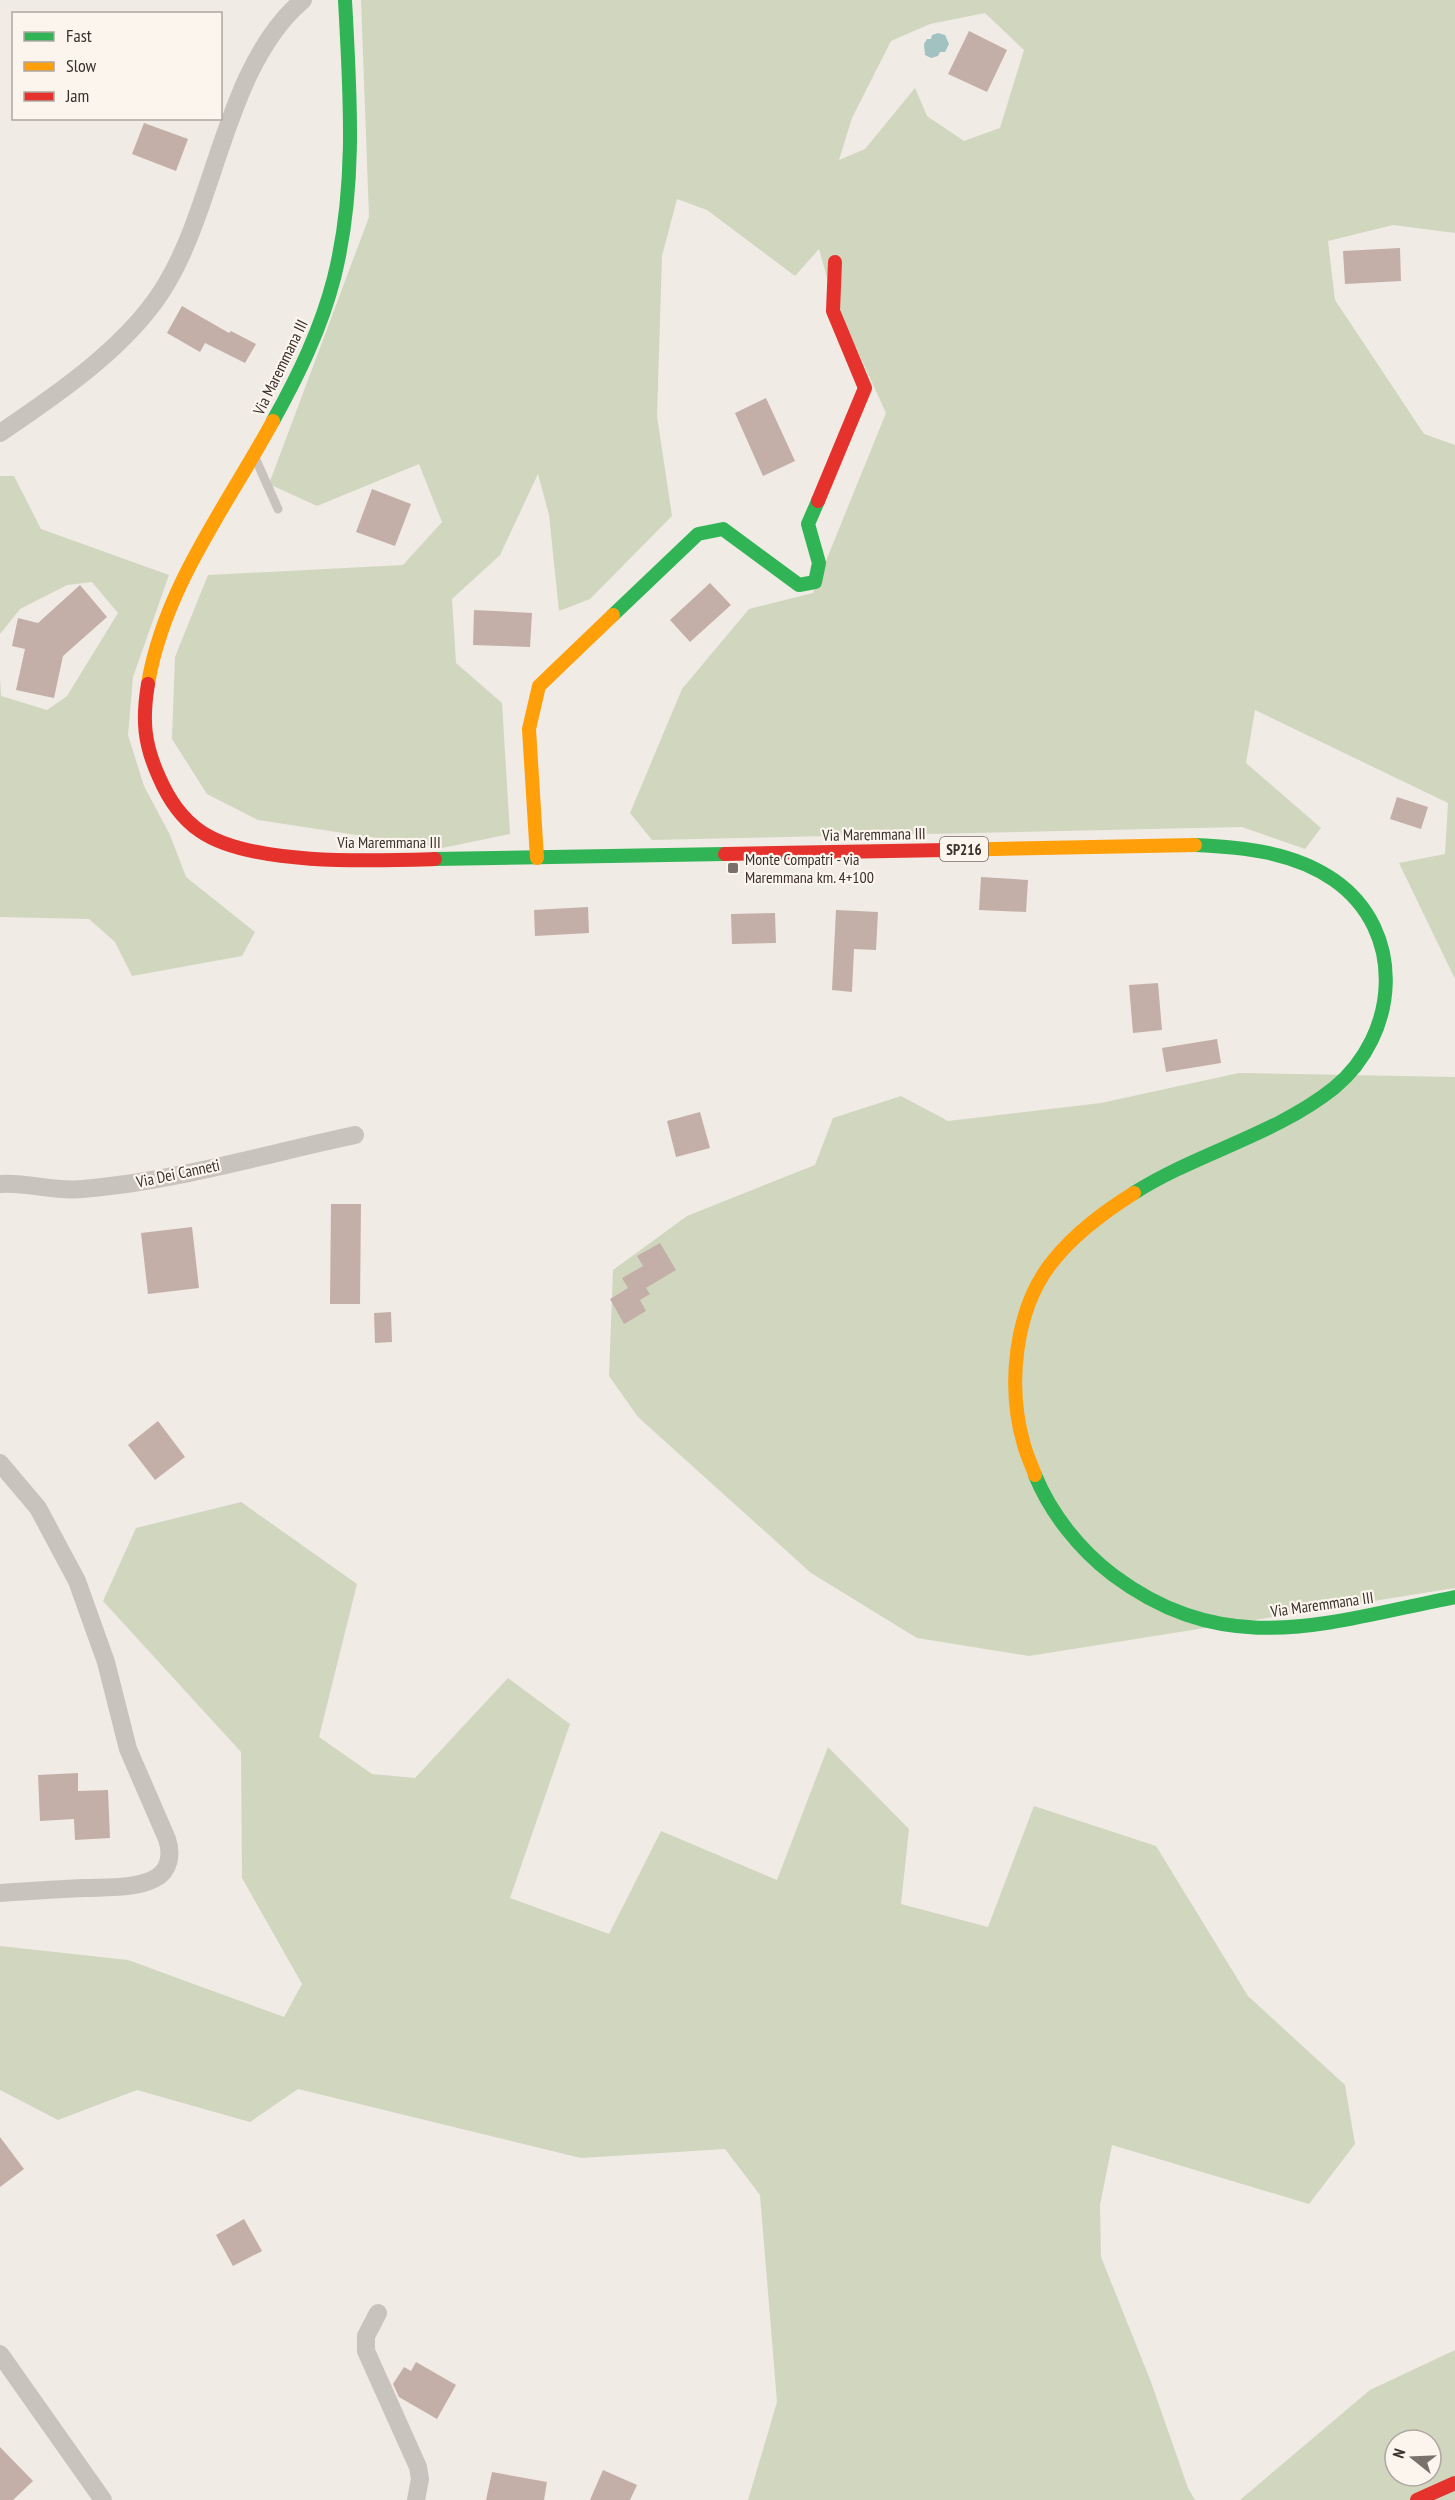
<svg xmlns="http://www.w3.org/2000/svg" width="1455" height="2500" font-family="'PT Sans Narrow',sans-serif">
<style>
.green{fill:#d1d6bf;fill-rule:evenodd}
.water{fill:#a1c2c1}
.building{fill:#c3afa7}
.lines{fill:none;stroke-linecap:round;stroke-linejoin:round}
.lane{stroke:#c9c3be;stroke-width:9}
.street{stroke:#c9c3be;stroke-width:18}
.fast{stroke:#30b455;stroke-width:14}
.slow{stroke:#ff9f0a;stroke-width:14}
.jam{stroke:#e5322d;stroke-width:14}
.poi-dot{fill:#7a716c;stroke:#fbf5ee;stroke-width:2}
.labels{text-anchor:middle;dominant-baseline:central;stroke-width:4.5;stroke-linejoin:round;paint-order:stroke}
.shield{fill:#fbf5ee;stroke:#756b66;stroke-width:1.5}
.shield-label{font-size:15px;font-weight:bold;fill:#3b302b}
.street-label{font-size:16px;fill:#3b302b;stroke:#fbf5ee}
.poi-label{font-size:16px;fill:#3b302b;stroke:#fbf5ee;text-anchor:start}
</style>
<rect width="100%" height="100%" fill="#f0ebe5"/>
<path class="green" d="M361 0H1455V233L1393 225 1328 241 1335 300 1424 434 1455 445V979L1399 863 1445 854 1448 803 1255 710 1246 763 1321 828 1305 849 1242 827 652 840 630 813 682 689 749 609 813 593 886 413 832 295 819 249 795 276 707 210 677 199 662 256 657 416 672 516 590 599 559 611 549 515 538 474 500 555 452 599 456 663 502 703 510 834 442 848 258 820 207 794 172 739 175 657 208 575 403 565 442 522 419 464 317 506 269 484 369 217ZM985 13 1024 50 1000 128 964 141 927 116 915 88 865 149 839 160 852 118 891 41 930 24Z
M0 476H14L41 529 169 575 133 677 128 735 144 786 170 835 186 877 255 932 242 956 132 976 115 942 89 919 0 917V678L1 696 47 710 67 696 118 613 92 582 67 585 20 609 0 634Z
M1239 1073 1455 1077V1588L1029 1656 917 1638 811 1573 638 1417 609 1376 613 1270 687 1216 815 1165 833 1118 901 1096 948 1121 1101 1103Z
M241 1502 357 1584 319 1737 372 1774 415 1778 508 1678 570 1724 510 1898 609 1934 661 1831 777 1880 828 1747 909 1829 901 1904 988 1927 1034 1806 1156 1846 1248 1996 1345 2085 1355 2144 1309 2204 1112 2145 1100 2205 1101 2257 1151 2382 1188 2488 1195 2500H748L777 2402 760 2195 725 2149 581 2158 298 2089 250 2122 137 2090 58 2120 0 2090V1946L128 1960 284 2017 302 1984 242 1878 241 1752 103 1601 136 1528Z
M1455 2350V2500H1240L1370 2390ZM1395 2440H1431V2476H1395Z"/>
<path class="water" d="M938 33 945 35 949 44 945 52H940L938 56 931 58 925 55 924 44 927 39H931L932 35Z"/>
<path class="building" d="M969 31 1007 50 987 92 948 74Z
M144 123 188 139 176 171 132 154Z
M1400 248 1401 281 1345 284 1343 251Z
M182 306 229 333 231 331 256 344 245 363 205 343 200 352 167 333Z
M766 398 795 461 763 476 735 413Z
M372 489 411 504 395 546 356 532Z
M710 583 731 605 690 642 670 620Z
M80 585 107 617 63 656 54 698 16 690 25 649 12 646 18 618 38 623Z
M474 610 532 613 530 647 473 645Z
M1397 797 1428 807 1421 829 1390 819Z
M981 877 1028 880 1026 912 979 910Z
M588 907 589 933 535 936 534 910Z
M836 910 878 912 876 950 854 949 852 992 832 990Z
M775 913 776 943 732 944 731 914Z
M1158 983 1162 1030 1133 1033 1129 985Z
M1217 1039 1221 1063 1166 1072 1162 1048Z
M700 1112 710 1148 676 1157 667 1121Z
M331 1204H361L360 1304H330Z
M192 1227 199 1288 148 1294 141 1233Z
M660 1243 676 1270 646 1288 650 1294 640 1300 646 1311 624 1324 610 1299 628 1288 622 1278 643 1266 637 1256Z
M391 1312 392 1342 375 1343 374 1313Z
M158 1421 185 1457 155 1480 128 1445Z
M78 1773V1791L108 1790 110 1838 75 1840 74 1819 40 1821 38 1775Z
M0 2137 24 2169 0 2187Z
M244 2219 262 2251 233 2266 216 2235Z
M416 2362 456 2385 437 2419 399 2397 393 2384 404 2367 411 2371Z
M0 2447 33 2481 13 2500H0Z
M603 2470 637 2485 630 2500H590Z
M492 2472 547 2482 544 2500H486Z"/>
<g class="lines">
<path class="lane" d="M257 462 278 509"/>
<path class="street" d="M0 433C58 394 133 343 168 281 217 197 227 64 303 0
M0 1184C28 1182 54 1192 82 1189 172 1182 266 1154 355 1135
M0 1463 38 1508 77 1581 106 1662 128 1749 167 1839C172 1854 170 1871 154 1879 134 1889 106 1887 85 1888 56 1889 28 1891 0 1893
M378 2313 366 2336V2351L418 2467 420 2479 416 2500
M0 2354 103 2500"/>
<path class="fast" d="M273 421C298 376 321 329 334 278 357 187 350 93 345 0
M613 615 698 534 723 529 799 585 815 582 819 563 808 524 818 501
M435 859 725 854
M1134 1193C1197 1153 1275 1135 1334 1088 1399 1035 1407 931 1334 880 1294 852 1243 847 1195 845
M1035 1475C1051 1514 1080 1550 1113 1575 1228 1661 1328 1622 1455 1597"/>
<path class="slow" d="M148 684C164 587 227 506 273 421
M947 850 1195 845
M537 858 529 729 539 686 613 615
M1035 1475C1032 1466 1027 1456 1024 1445 1007 1387 1014 1309 1053 1261 1075 1233 1104 1212 1134 1193"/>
<path class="jam" d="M818 501 865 388 833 311 835 262
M148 684C142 720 144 744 159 777 168 798 181 818 200 831 250 866 374 861 435 859
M725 854 947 850
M1417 2500 1455 2483"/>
</g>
<rect class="poi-dot" x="727" y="862" width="12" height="12" rx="3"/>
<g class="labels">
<rect class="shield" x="940" y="837" width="48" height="24" rx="4.5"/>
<g class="shield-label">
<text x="964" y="849">SP216</text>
</g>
<g class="street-label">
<text transform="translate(280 367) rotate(-64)">Via Maremmana III</text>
<text transform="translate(874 834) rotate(-1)">Via Maremmana III</text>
<text x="389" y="842">Via Maremmana III</text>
<text transform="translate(178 1173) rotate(-12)">Via Dei Canneti</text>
<text transform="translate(1322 1604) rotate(-8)">Via Maremmana III</text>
</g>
<g class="poi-label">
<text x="745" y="859">Monte Compatri - via<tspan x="745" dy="18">Maremmana km. 4+100</tspan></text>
</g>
</g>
<rect x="12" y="12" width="210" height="108" fill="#fbf5ee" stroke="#aea6a0" stroke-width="1.5"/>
<rect x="24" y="32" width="30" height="9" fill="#30b455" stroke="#aea6a0" stroke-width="1.5"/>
<text x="66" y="42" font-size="18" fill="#3b302b">Fast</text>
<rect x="24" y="62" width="30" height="9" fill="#ff9f0a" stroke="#aea6a0" stroke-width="1.5"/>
<text x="66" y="72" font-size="18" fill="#3b302b">Slow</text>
<rect x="24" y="92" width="30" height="9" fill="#e5322d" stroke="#aea6a0" stroke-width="1.5"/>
<text x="66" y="102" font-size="18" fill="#3b302b">Jam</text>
<g transform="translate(1413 2458) rotate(288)"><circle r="28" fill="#fbf5ee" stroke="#aea6a0" stroke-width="1.5"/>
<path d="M0-4.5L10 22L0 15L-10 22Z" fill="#7a716c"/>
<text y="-9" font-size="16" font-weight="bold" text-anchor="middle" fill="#3b302b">N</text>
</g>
</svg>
